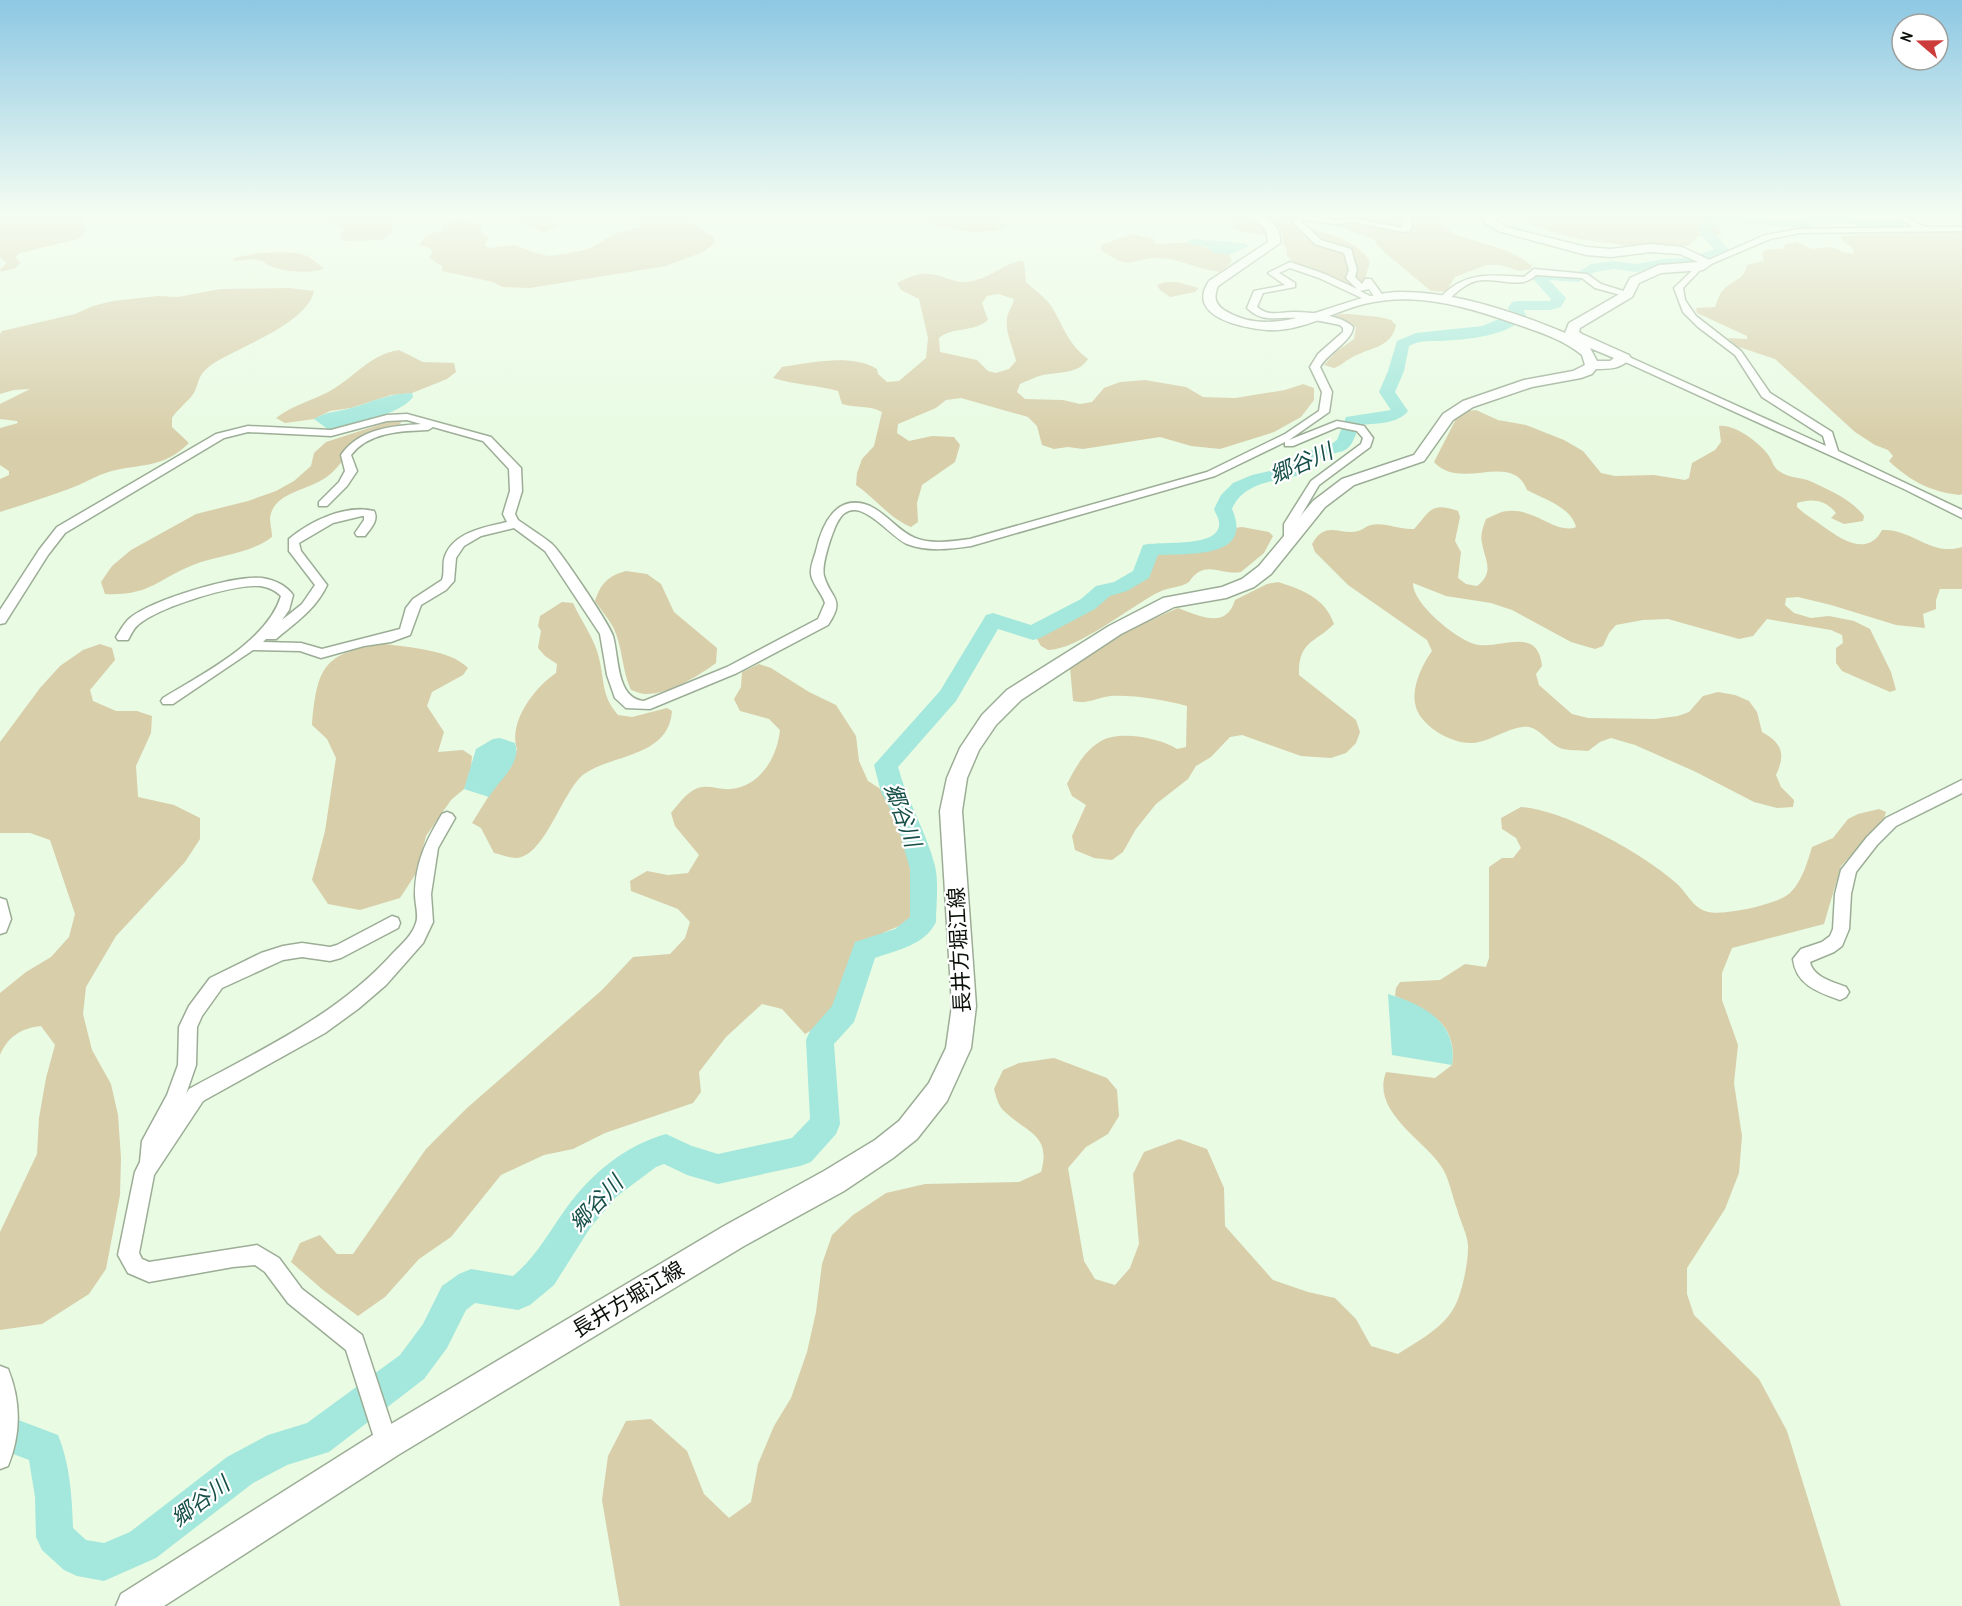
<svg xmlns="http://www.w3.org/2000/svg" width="1962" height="1606" font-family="'Archivo Narrow','Noto Sans JP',sans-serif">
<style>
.green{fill:#d8ceaa;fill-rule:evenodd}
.water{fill:#a4e7dc}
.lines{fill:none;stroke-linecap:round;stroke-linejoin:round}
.river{fill:#a4e7dc;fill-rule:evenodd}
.minor-casing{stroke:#9cad96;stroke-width:3}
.secondary-casing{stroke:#9cad96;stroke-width:3}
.minor{fill:#fff;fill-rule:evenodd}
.secondary{fill:#fff;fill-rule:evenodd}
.labels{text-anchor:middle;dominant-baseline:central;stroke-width:4.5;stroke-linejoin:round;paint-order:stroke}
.street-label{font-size:21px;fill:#0b1109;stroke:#fff}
.water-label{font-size:22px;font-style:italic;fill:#175049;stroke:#fff}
</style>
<rect width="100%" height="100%" fill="#e9fbe3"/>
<path class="green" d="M0 212H63L86 220 84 224 86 229 84 235 77 239 20 253 15 257 20 263 16 268 1 272 0 269 7 263 0 257Z
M329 212H392L391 216 394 221 392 232 382 240 345 241 340 238 343 229 328 222Z
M502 212H563L557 216 560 226 544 233 501 215Z
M631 212H677L715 238 714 244 703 252 666 266 530 288 502 287 493 282 442 271V266L429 258 433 251 428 247 419 245 427 235 444 229 441 225C453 213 466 219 480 224L482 232 488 238 484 246 491 248 515 245 535 253 549 256 566 254 589 249 616 233 640 227 641 216Z
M904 212H1011L1003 215 1007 218 1005 227 995 231 970 232 939 227 921 220 888 218V215Z
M1201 212H1240L1264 230 1266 236 1235 230 1224 219Z
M1260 212H1432L1453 234 1505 250 1523 259 1532 266 1530 269 1520 271 1500 265H1486L1455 277 1446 292 1431 291 1384 252 1373 239 1329 223 1308 220 1303 221V225C1328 235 1354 238 1370 261L1364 283 1362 286C1338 287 1305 272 1287 256V250L1283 244C1286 229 1270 220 1260 212Z
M1495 212H1744L1718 227 1722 235 1698 236 1689 245 1677 248 1651 249 1579 239 1560 235 1528 223 1496 218 1494 214Z
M1927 232H1962V494L1960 495C1931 492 1910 481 1889 461L1893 456 1888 450 1875 445 1855 432 1775 359 1736 346 1728 338 1747 339V336L1697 313 1696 308 1715 307C1718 300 1719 294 1724 289 1733 280 1744 280 1747 265L1764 261 1762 252 1770 249H1782L1787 244 1796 242 1812 249 1832 247 1844 253 1854 254 1853 248 1844 242 1841 236Z
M1133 234 1154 239 1156 244C1166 244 1177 242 1187 243 1203 245 1214 253 1230 255L1232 262 1220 272C1200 270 1180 259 1160 258 1130 257 1133 273 1101 250V245Z
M259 253C272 253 290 251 304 255 311 257 317 264 324 268 314 275 271 272 263 261L252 259 233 261 234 258Z
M1019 261 1024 262 1026 282C1035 291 1047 298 1053 309 1064 328 1069 345 1088 359 1079 374 1059 372 1043 375 1035 377 1027 381 1020 384L1017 392 1025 399 1063 400 1080 404 1092 402 1104 388 1120 382 1145 380 1186 387 1203 397 1235 398 1285 390 1303 384 1314 388V400L1301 417 1274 432 1220 449 1191 446 1160 437 1083 449 1068 447 1054 449 1042 445 1037 426 1028 417 961 398 946 400 936 408 898 424 897 433 909 441 932 436 954 437 960 445 955 462 922 485 917 503 918 522 911 527C889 518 875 498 856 485L857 473 862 459 874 446 882 412C869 405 856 408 842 404L838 391C817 385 795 385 773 378L782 367C810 363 851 353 877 369L878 374 887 382 899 381 926 358 928 338 919 299 901 290 897 283C907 278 917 273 929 274 941 274 953 283 966 282 987 280 999 267 1019 261ZM998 294 1014 299C1013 306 1008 311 1007 318 1005 333 1013 347 1016 361L1009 369 996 373 988 371 977 360 940 352 939 338C953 326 973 333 988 320L982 303 987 296Z
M1165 282H1177L1199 288 1195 292 1170 297 1160 290 1157 285Z
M289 288 314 291C308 323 239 347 214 363 194 376 201 385 191 397 185 404 177 410 172 418V427L189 443C158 473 135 461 100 475 88 480 78 486 66 490 44 498 22 505 0 512V479L9 475V471L0 465V428L18 423 17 421 0 419V404L30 389 14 390 0 394V334L2 331 75 314 93 306 113 301 157 296 178 297 220 289Z
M1349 314 1379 317 1391 320 1396 325C1391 349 1369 347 1351 358 1345 361 1341 366 1334 368L1324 365 1337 351 1354 339 1356 327 1332 317 1340 314Z
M399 350 423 362 454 363 456 372 447 379 412 393 391 395 351 408 330 411 314 419 285 423 276 418C294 404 316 400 335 388 357 374 372 354 399 350Z
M1476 410 1498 420 1526 425 1564 440 1583 451 1601 473 1615 476 1654 475 1685 480 1689 478 1692 463 1715 450 1721 442 1719 426C1735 424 1760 443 1769 456 1773 462 1773 467 1779 471 1788 478 1800 477 1810 481 1829 490 1851 499 1864 516L1863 521 1844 524 1831 518 1836 513C1826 500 1812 498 1797 503V507C1805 515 1815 520 1824 527 1842 540 1868 557 1882 530 1911 528 1932 557 1962 547V589H1940L1936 600V609L1923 614 1925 628 1896 625 1831 605 1798 597 1786 598 1785 605 1794 613 1811 618 1829 616 1854 621 1870 629 1891 672 1896 690 1890 692 1842 671 1836 663V648L1843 643 1842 635 1831 630 1767 619 1753 636 1739 639 1668 619 1643 620 1616 625 1609 633 1603 646 1595 649 1571 642 1512 610 1491 603 1446 596 1413 583C1412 603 1455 638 1474 644 1499 651 1538 624 1542 666L1536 674 1539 685 1572 714 1588 718 1655 719 1678 716 1689 712 1703 696 1718 692 1735 695 1749 701 1757 712 1762 732C1782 743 1786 754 1776 775L1781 787 1794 800 1793 807 1777 808 1754 802 1696 772 1635 745 1611 738 1600 742 1588 751C1579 750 1568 751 1560 748 1549 743 1540 729 1529 727 1513 724 1491 742 1472 743 1451 744 1418 725 1415 703 1412 686 1422 665 1432 651L1427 640 1348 585 1315 552 1312 544C1326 519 1340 536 1358 531 1363 530 1366 526 1371 525 1386 522 1399 530 1414 529 1430 512 1430 501 1458 511L1460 517 1455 541 1461 552 1458 578 1466 584 1477 586C1495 572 1485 561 1482 543 1480 535 1483 527 1486 519 1493 516 1501 511 1508 511 1535 508 1557 535 1576 527 1571 507 1544 499 1527 490 1512 450 1461 492 1434 462L1457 417 1467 411Z
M397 419 402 421 399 425C378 430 359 436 343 452L344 459C337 468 330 476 320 481 303 491 273 494 270 518 270 524 272 531 272 537 250 554 218 555 193 565 156 580 150 596 105 594L101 582 112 566 131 550 196 514 248 501 276 491 294 481 311 466 314 453 326 442Z
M1242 527 1269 532 1273 536 1264 553 1241 572C1220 576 1205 558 1189 582 1180 588 1168 587 1159 592 1129 607 1078 650 1048 650L1041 646 1037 639 1041 632 1090 605 1105 593 1121 588 1144 574 1152 549 1212 547 1227 538 1235 528Z
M626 571 647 574 661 584 674 612 717 648 716 663C700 675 667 695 645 694 641 694 635 691 631 690 622 671 623 649 614 629 609 619 601 610 595 601 601 583 608 576 626 571Z
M1278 582C1303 590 1325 598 1334 624 1315 643 1298 641 1299 675L1356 720 1360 732 1356 743 1346 753 1331 758 1301 756 1242 735 1230 737 1211 757 1196 766 1188 779 1156 804 1136 829 1123 852 1112 860 1094 858 1075 850 1072 836 1086 805 1072 796 1067 784C1075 768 1085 750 1101 741 1120 730 1160 738 1177 749L1186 747 1187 706C1163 700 1136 695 1111 696 1099 697 1086 705 1073 701L1070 667 1121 633 1178 608C1200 616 1226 630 1235 600L1267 584Z
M562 602 573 603C581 621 595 639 599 658 605 682 601 695 618 715L632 717 667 708 672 711C669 757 613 754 584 774 562 791 545 857 516 858 509 858 500 854 494 853L481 828 472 823 498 781 507 773 517 749C508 722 535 687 556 673L557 664 545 656 538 648 541 631 538 626 540 616Z
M100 644 112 648 115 660 90 690 93 701 116 711H137L152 716 151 733 136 766 138 797 174 805 200 818V839L185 862 116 936 86 987 83 1014 92 1050 111 1084 118 1115 121 1158 120 1195 106 1269 89 1294 42 1324 0 1330V1232L37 1154 39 1118 46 1078 55 1045 41 1026C22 1028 8 1036 0 1055V993L26 972 51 957 69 937 75 914 50 840 30 833H0V742L40 688 60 666 83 650Z
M384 644C408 647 451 650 468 668L463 675 432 692 427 706 444 732 438 752 463 750 472 756 471 770 464 789 451 800 426 836 417 872 400 898 360 910 328 904 312 880 325 831 336 758 327 739 312 725C317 667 324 652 384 644Z
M759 664 771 668 809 692 836 705 856 736 859 761 868 781 882 790 899 821 916 869 917 889 909 922 885 932 856 949 838 999 825 1022 805 1034 782 1009 762 1004 726 1037 699 1072 701 1092 693 1103 605 1133 573 1149 544 1155 501 1175 451 1237 419 1259 385 1297 358 1316 323 1290 291 1262 300 1243 320 1235 337 1254H353L426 1149 467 1108 602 990 633 957 670 954 685 938 690 922 678 909 631 891 630 881 647 871 668 875 688 873 699 855 675 826 671 813C679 804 689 788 703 787 712 786 722 790 731 789 760 786 777 758 780 730L769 719 740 711 734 699 741 687 742 672Z
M1521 807C1565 810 1642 853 1675 882 1687 892 1692 908 1708 912 1724 916 1781 904 1791 892 1803 879 1807 863 1812 847L1833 838 1848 819 1858 814 1879 809 1886 812 1883 822 1841 866 1824 924 1732 948 1722 973V1000L1738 1045 1734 1083 1742 1136 1739 1173 1725 1209 1687 1268V1294L1694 1315 1759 1379 1787 1431 1841 1606H620L602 1500 608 1456 626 1421 651 1419 687 1451 704 1494 729 1518 751 1502 758 1464 774 1426 791 1398 807 1352 816 1312 822 1264 832 1235 853 1215 886 1193 925 1184 1019 1182 1041 1172C1052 1134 1026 1133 1003 1110 998 1105 996 1096 994 1089L1003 1070 1019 1063 1054 1058 1107 1078 1117 1090 1119 1116 1108 1134 1086 1147 1068 1168 1084 1261 1095 1279 1115 1285 1130 1268 1139 1244 1133 1174 1144 1152 1179 1139 1207 1149 1224 1188 1225 1226 1273 1280 1308 1292 1335 1298 1356 1319 1371 1346 1398 1354C1416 1342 1440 1330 1452 1311 1461 1299 1468 1264 1468 1249 1469 1237 1460 1221 1457 1209 1452 1196 1449 1177 1441 1166 1423 1139 1371 1111 1386 1072L1435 1078 1452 1065C1458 1022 1428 1011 1395 996L1396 988 1400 982 1440 980 1465 964 1486 967 1489 958V867L1502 858H1513L1521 848 1516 838 1502 829 1501 818Z"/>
<path class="water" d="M1192 239 1244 243 1249 246 1230 255 1214 253 1207 247 1185 243Z
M412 393 413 397C400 415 351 425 329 430L314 419C327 411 338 412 351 408 372 402 390 393 412 393Z
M500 738 515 743C522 764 499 780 489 797L464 789 476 749 493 739Z
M1388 994C1424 1005 1458 1022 1452 1065L1392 1055Z"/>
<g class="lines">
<path class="river" d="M1719 214 1793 220C1804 220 1806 215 1815 214 1837 212 1859 221 1881 221 1891 221 1905 216 1913 223 1895 240 1841 217 1819 222 1814 223 1811 227 1806 228L1719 222 1714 223 1712 231 1730 250 1728 253 1692 266 1664 267 1636 272 1614 269 1595 272 1578 282 1549 280 1566 298 1561 307 1550 310H1523L1526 315C1509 337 1467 339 1442 341 1430 341 1420 340 1409 346L1404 371 1395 392 1408 411C1397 425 1375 423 1359 425 1348 461 1343 446 1316 460 1311 463 1309 471 1304 474 1301 476 1294 476 1290 477 1268 482 1242 485 1232 509 1254 559 1189 553 1158 555L1149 578 1127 591 1110 596 1095 609 1040 638 1033 640 998 629 956 701 898 767C907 801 926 831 935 866 939 883 936 905 936 922 925 945 897 950 875 958L854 1022 834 1044 840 1124 836 1134 811 1162 800 1166 718 1184 687 1175 664 1164 656 1167 616 1197 590 1228 554 1285 530 1305 518 1310 475 1303 466 1310 447 1348 424 1379 329 1452 287 1465 253 1483 156 1558 104 1581 77 1576 64 1570 42 1550 36 1537 35 1497 29 1460 0 1449V1413L58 1435C70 1464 72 1497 73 1528L86 1540 104 1543 130 1532 227 1457 268 1435 307 1423 400 1355 423 1324 442 1286 459 1274 471 1269 513 1276C537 1256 549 1232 567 1207 592 1173 626 1145 666 1134L692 1146 718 1154 792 1138 810 1119 806 1040 810 1031 832 1006 855 942 895 929 910 917V869L896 820 881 792 874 765 940 691 986 615 993 613 1031 625 1081 599 1096 586 1114 582 1133 571 1143 545C1161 540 1222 549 1219 522 1219 518 1215 513 1214 509L1221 495 1233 483 1252 475 1292 466 1303 453 1330 445 1337 440 1346 417 1391 410 1379 392 1388 371 1397 341 1416 333 1482 326 1511 314 1508 308 1512 302 1517 301H1550L1551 299 1532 278 1536 272 1575 274 1591 264 1614 261 1636 264 1664 259 1690 258 1714 249 1698 232 1703 218Z"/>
<g class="minor-casing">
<path id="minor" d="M1402 212H1410L1412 225 1410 231 1403 232 1353 222 1335 224 1304 220 1301 221 1321 240 1351 249 1357 270 1355 277 1362 284 1365 279H1371L1384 297 1382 299H1376L1369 289 1360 291 1374 298 1366 300 1319 278 1290 268 1279 273 1295 283V287L1263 293 1257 307C1269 317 1279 312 1293 312 1310 312 1342 315 1353 327 1353 340 1327 354 1320 367L1332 392 1329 412 1289 440 1337 421 1364 426 1373 438 1370 447 1319 485 1296 524 1294 542 1290 543 1284 539V524L1311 481 1361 444 1363 438 1357 431 1338 427 1293 446H1285V442L1215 476 971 546C950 549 928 552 907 544 888 536 855 487 837 523 832 533 821 565 824 576 831 600 846 598 828 625L737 673 650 709 626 708 615 698 607 675 600 634 545 551 514 528 481 536 464 546 456 558 454 581 446 590 421 605 410 635 391 642 364 646 321 658 300 651 253 650 173 704H163L161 701 163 698C202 674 267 642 281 596 275 590 268 587 260 586 233 584 158 607 138 625 133 629 131 635 128 640H118L116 637C120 631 124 623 130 618 152 600 233 575 262 578 274 580 286 585 293 595L289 610 282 620 302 604 315 585 289 551V539C310 521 346 504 374 511 379 520 371 528 365 536H357L355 533 364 520V516H362L333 523 299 543 301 551 327 585C316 609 295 623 276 639H266L263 642 301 643 322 649 400 629 406 608 413 599 442 580C445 572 442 564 445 556 454 532 485 527 507 522L503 514 510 491 509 469 483 441 433 427 428 430C401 431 369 432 351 455L357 471 347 486 327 506H319V502L339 482 345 471 341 455C359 429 391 426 421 424L407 420 387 421 331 436 248 432 224 438 65 533 48 555 5 623 0 624V610L39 550 57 527 216 434 248 426 331 430 387 415 407 414 491 437 521 468 522 491 515 514 518 520C529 528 541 535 552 544 561 552 610 625 613 636 619 657 616 699 644 701L727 667 818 619 825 603C822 593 812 584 811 574 810 567 814 558 816 551 822 525 836 492 870 506 887 514 898 531 915 538 932 545 953 541 970 539L1207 472 1285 434 1319 411 1322 392 1310 367 1318 354 1343 332V328L1340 325C1326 322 1311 319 1297 318 1278 316 1263 324 1247 308L1254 291 1285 285 1268 273 1290 262 1325 274 1357 289 1346 278 1349 270 1344 253 1315 244 1292 221 1303 215 1335 220 1353 218 1403 228Z
M1888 212H1898L1925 227H1962V231L1800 233 1770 239 1711 264 1704 262 1765 235 1800 229 1913 227Z
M1699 264 1703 267 1683 288 1685 300 1696 316 1741 351 1770 393 1832 432 1838 451 1962 510V518L1904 489 1621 360V356H1627L1826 446 1823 436 1762 397 1735 355 1698 327 1683 312 1674 288Z
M1534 269 1587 274 1601 284 1633 294 1628 297 1595 288 1582 278 1536 275C1520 291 1497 276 1476 281 1465 284 1457 292 1448 300L1440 298C1464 271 1491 275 1524 277Z
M1962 780V793L1896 826 1877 845 1856 872 1851 894 1849 929 1842 946 1834 952 1810 962C1813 977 1833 982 1846 987L1849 992 1846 997 1840 1000C1818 992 1796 985 1793 959L1801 949 1822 942 1830 936 1833 929 1835 894 1841 870 1867 837 1886 818Z
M447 812 452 814 455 818 438 848 431 894 433 922 423 943 386 985 358 1009 325 1033 203 1101 154 1175 139 1253 142 1259 149 1262 257 1245 279 1258 302 1289 362 1335 398 1444 395 1452 387 1455 379 1452 376 1444 346 1350 288 1303 265 1272 255 1265 233 1267 149 1282 128 1273 118 1255 135 1172 140 1162 142 1141 167 1095 178 1065 179 1027 189 1006 210 978 261 953 283 946 302 943 330 947 337 945 392 916 398 918 400 923 398 928 341 958 330 961 302 957 283 960 222 988 202 1016 197 1027 196 1065 186 1094 189 1089C262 1049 338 1015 394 952 402 944 413 934 416 923 419 915 415 904 415 895 415 863 426 841 442 814Z
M0 898 6 900 11 919 6 932 0 934Z
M0 1366 8 1369C21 1401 21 1434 8 1466L0 1469Z"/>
</g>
<g class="secondary-casing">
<path id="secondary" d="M1246 212C1263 212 1282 223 1280 243L1218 286C1214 296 1214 303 1224 310 1279 345 1343 292 1401 292 1457 292 1514 312 1565 333L1569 323 1623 292 1630 278 1659 265 1698 262 1680 254 1650 252 1611 257 1586 255 1498 231 1485 223 1478 212H1490L1494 219 1506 227 1586 247 1611 249 1650 244 1682 247 1714 262 1703 270 1661 273 1648 279 1639 283 1632 297 1580 328 1579 332 1582 334 1629 355 1631 358C1621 369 1610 369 1596 369L1592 374 1581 378 1532 387 1473 407 1453 420 1424 461 1354 485 1325 507 1271 574 1254 587 1226 598 1174 607 1121 634 1021 700 996 725 979 750 967 778 962 811 976 1006 971 1048 947 1101 917 1139 893 1158 844 1191 744 1246 398 1455 164 1606H116L121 1594 376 1433 724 1226 824 1171 875 1140 899 1121 929 1083 946 1048 952 1006 940 811 947 778 960 748 982 715 1007 690 1109 626 1163 598 1222 587 1242 579 1259 566 1313 501 1342 479 1414 455 1443 414 1463 401 1524 380 1573 371 1585 365 1582 355C1565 341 1545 334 1525 327 1474 309 1419 290 1364 304 1332 312 1302 332 1268 330 1243 328 1185 317 1209 281L1268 242 1266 230ZM1590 348 1614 358 1610 361H1597Z"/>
</g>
<use href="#minor" class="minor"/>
<use href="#secondary" class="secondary"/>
</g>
<linearGradient id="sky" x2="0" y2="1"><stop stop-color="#8dc8e3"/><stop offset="0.49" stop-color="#f5fdf2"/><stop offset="1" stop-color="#f5fdf2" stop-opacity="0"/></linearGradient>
<rect width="1962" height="437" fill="url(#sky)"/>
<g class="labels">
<g class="street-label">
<text transform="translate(959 950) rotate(-93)">長井方堀江線</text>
<text transform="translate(628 1299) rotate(-31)">長井方堀江線</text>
</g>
<g class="water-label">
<text transform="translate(1301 463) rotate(-24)">郷谷川</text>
<text transform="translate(903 815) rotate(70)">郷谷川</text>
<text transform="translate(596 1203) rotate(-47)">郷谷川</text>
<text transform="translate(200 1501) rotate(-37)">郷谷川</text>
</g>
</g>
<g transform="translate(1920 42) rotate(290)"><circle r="28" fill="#ffffff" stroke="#9da09d" stroke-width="1.5"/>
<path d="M0-4.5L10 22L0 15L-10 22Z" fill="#cb3c3a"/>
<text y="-9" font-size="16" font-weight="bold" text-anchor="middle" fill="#0b1109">N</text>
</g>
</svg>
